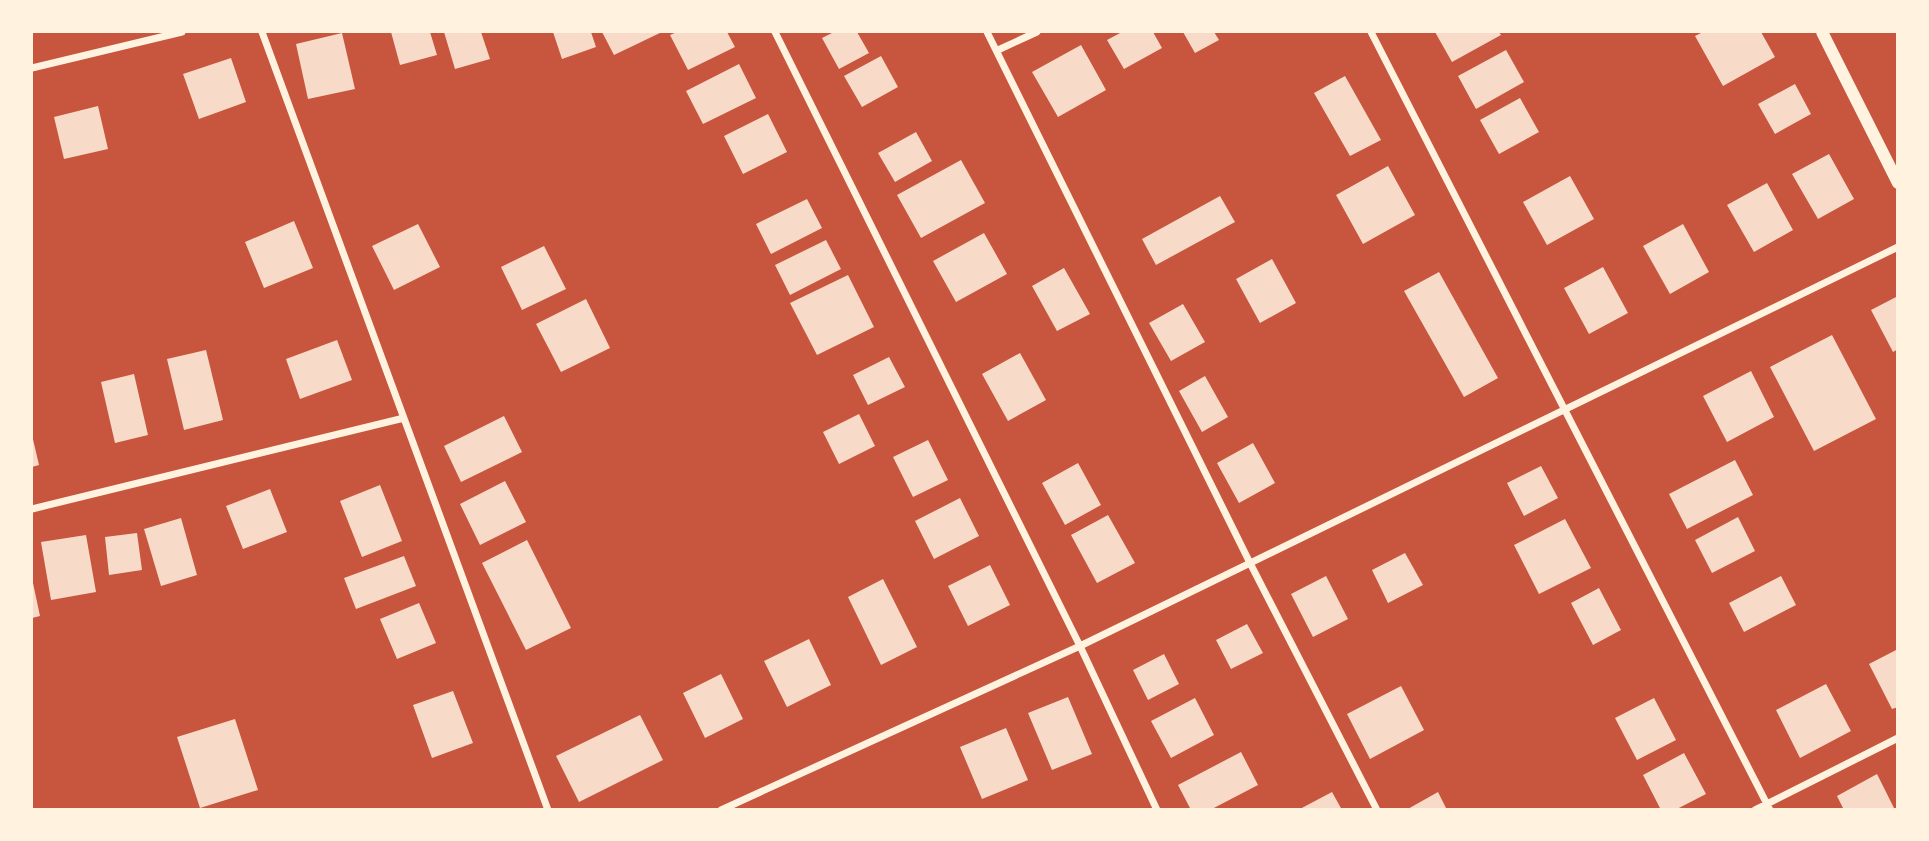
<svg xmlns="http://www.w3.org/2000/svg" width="1929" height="841" font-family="'Work Sans',sans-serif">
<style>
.building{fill:#f7dbc8}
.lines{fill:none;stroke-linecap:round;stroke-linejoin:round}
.minor{stroke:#fff3e0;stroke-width:7}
.tertiary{stroke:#fff3e0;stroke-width:12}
</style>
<rect width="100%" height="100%" fill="#c8553d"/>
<path class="building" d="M391 32H430L437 55 400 65Z
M444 32H481L490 59 455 69Z
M553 32H591L596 47 562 59Z
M602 32H662L614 55Z
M677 32H727L735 47 688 70 670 35Z
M834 32H857L869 53 839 69 822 38Z
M1122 32H1153L1162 48 1124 69 1107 40Z
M1183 32H1214L1219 40 1195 53Z
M1435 32H1499L1501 35 1452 62Z
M1703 32H1761L1775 57 1723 86 1695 36Z
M342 33 355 89 308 99 296 44Z
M1081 45 1106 90 1058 117 1032 72Z
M1506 50 1524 82 1476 109 1458 76Z
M881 56 898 87 862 107 844 76Z
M231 58 246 102 199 119 183 74Z
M739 64 756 98 703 124 686 91Z
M1345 76 1381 140 1350 156 1314 93Z
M1795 84 1811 114 1775 134 1758 104Z
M1520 98 1539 132 1499 154 1480 120Z
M98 106 108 149 64 159 54 117Z
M768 114 787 152 743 174 724 136Z
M916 132 932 161 895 182 878 153Z
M1829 154 1854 199 1818 219 1792 174Z
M961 160 985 203 921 238 897 195Z
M1388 166 1415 215 1363 244 1336 195Z
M1570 176 1594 219 1547 245 1523 202Z
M1767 183 1793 230 1754 252 1727 205Z
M1220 196 1235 222 1156 265 1142 239Z
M807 199 822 228 771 254 756 224Z
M294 221 313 268 264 288 245 242Z
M418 224 440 267 394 290 372 246Z
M1683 224 1709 272 1670 294 1643 246Z
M984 233 1007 274 956 302 933 261Z
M826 240 841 269 790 295 775 265Z
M544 246 566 289 522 310 501 267Z
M1272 259 1296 303 1260 323 1236 279Z
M1603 267 1628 313 1589 334 1564 288Z
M1064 268 1090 314 1057 331 1032 286Z
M1439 272 1498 378 1464 397 1404 291Z
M848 275 874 327 817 355 790 303Z
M1898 296V349L1893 352 1871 310Z
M586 299 610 348 561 372 536 324Z
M1183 304 1205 342 1171 361 1149 323Z
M1832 335 1876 419 1814 451 1770 367Z
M337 340 352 380 300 399 286 359Z
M206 350 223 420 184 430 167 359Z
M1020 353 1046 400 1008 421 982 374Z
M889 357 905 387 868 405 853 375Z
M1751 371 1774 417 1727 442 1703 396Z
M134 374 148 435 115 443 101 382Z
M1205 376 1228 417 1202 432 1179 391Z
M859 414 875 446 839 464 823 432Z
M504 416 522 452 461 482 444 446Z
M32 435 39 465 32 467Z
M928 440 948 480 913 497 893 457Z
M1253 443 1275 483 1239 503 1217 463Z
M1735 460 1753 495 1687 529 1669 494Z
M1078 463 1101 505 1065 525 1042 483Z
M1541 466 1558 498 1524 516 1507 483Z
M505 481 526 522 480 545 460 504Z
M380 485 402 541 362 557 340 501Z
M270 489 287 532 243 549 226 506Z
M960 498 979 536 934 559 915 521Z
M1108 515 1135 563 1097 583 1071 535Z
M1738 517 1755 551 1712 573 1695 540Z
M181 518 197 575 161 586 144 529Z
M1565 519 1591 568 1539 594 1514 545Z
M137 533 142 570 109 575 105 537Z
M86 535 96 592 51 600 41 542Z
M527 540 571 628 526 650 482 563Z
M1405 553 1423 585 1388 603 1372 570Z
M404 556 416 586 356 609 344 578Z
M990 565 1010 605 968 626 948 586Z
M1326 576 1348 619 1313 637 1291 594Z
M1781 576 1796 605 1744 632 1729 603Z
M883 579 917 647 881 665 848 597Z
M33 583 40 616 32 618V583Z
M1599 588 1621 630 1593 645 1571 603Z
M419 603 436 643 397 659 380 619Z
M1247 624 1263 653 1231 669 1216 640Z
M809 639 831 685 787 707 764 661Z
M1898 649V707L1892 709 1869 664Z
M1164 654 1179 684 1148 700 1133 670Z
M721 674 743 719 705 738 683 693Z
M1826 684 1851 731 1800 758 1776 710Z
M1401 686 1424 730 1370 759 1347 714Z
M453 691 473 743 432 758 413 705Z
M1068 697 1092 754 1052 770 1028 713Z
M1195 698 1214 735 1171 758 1151 721Z
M1654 698 1676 740 1637 760 1615 718Z
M640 715 663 760 579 802 556 756Z
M235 719 258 790 200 808 177 737Z
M1006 728 1028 780 982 799 960 747Z
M1241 752 1258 785 1210 810H1191L1178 785Z
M1684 753 1706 794 1675 810H1661L1643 775Z
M1877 774 1895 810H1844L1837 796Z
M1332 792 1342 810H1298Z
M1438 792 1447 810H1406Z"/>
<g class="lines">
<path class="minor" d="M262 32 548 810
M775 32 1080 646 1157 810
M987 32 1250 563 1377 810
M1371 32 1770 810
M998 50 1037 32
M32 68 182 32
M32 509 404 418
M721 810 1080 646 1898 247
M1755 810 1898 738"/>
<path class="tertiary" d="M1822 32 1898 183"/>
</g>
<rect width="1929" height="841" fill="none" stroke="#fff3e0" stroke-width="66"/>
</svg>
